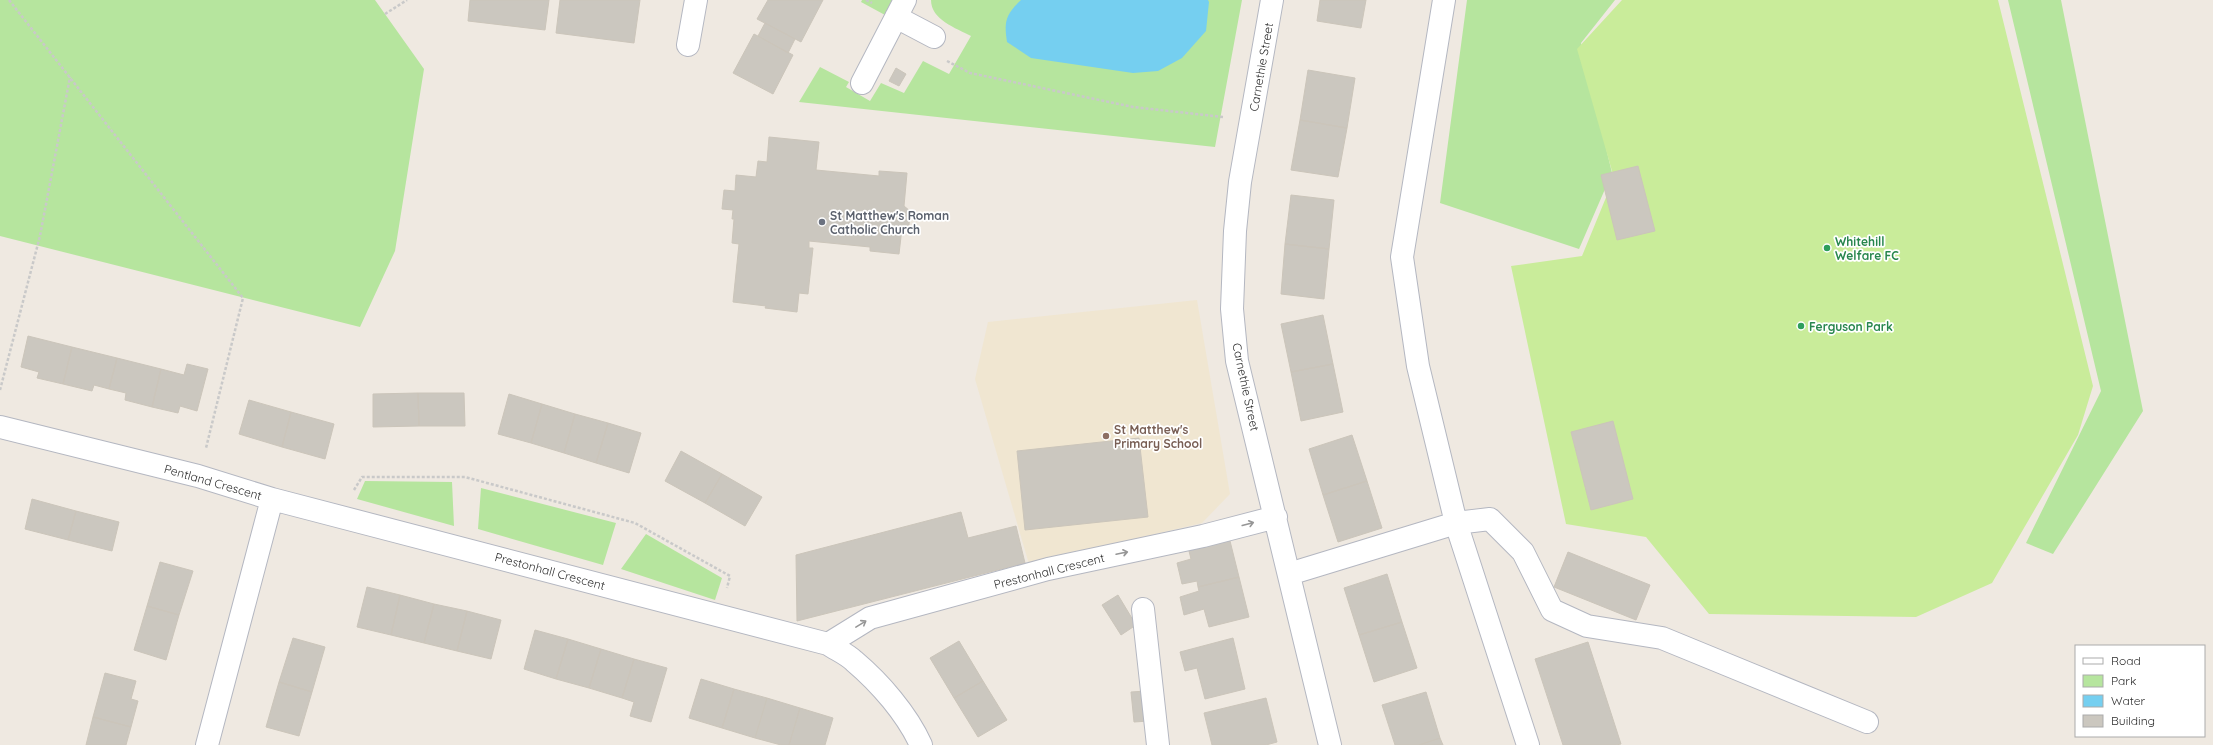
<svg xmlns="http://www.w3.org/2000/svg" width="2213" height="745" font-family="Quicksand,sans-serif">
<style>
.education{fill:#f0e6d1}
.green{fill:#b6e59e}
.pitch{fill:#c9ec9a}
.water{fill:#75cff0}
.building{fill:#cbc7bf;stroke:#cbc5ba}
.lines{fill:none;stroke-linecap:round;stroke-linejoin:round}
.minor-casing{stroke:#b4b7c1;stroke-width:24}
.path{stroke:#c9c9c9;stroke-width:2.5;stroke-dasharray:3 2;stroke-linecap:butt}
.minor{stroke:#fff;stroke-width:22}
.oneway{stroke:#969696}
.worship-dot{fill:#6b7280;stroke:#fff;stroke-width:1.5}
.leisure-dot{fill:#2e9e5b;stroke:#fff;stroke-width:1.5}
.education-dot{fill:#8d6e63;stroke:#fff;stroke-width:1.5}
.labels{text-anchor:middle;dominant-baseline:central;stroke-width:3.5;stroke-linejoin:round;paint-order:stroke}
.street-label{font-size:12px;fill:#2e2e2e;stroke:#fff}
.worship-label{font-size:12px;font-weight:bold;fill:#5b616d;stroke:#fff;text-anchor:start}
.leisure-label{font-size:12px;font-weight:bold;fill:#27864d;stroke:#fff;text-anchor:start}
.education-label{font-size:12px;font-weight:bold;fill:#785e54;stroke:#fff;text-anchor:start}
</style>
<rect width="100%" height="100%" fill="#efe9e1"/>
<path class="education" d="M1197 300 1230 494 1202 523 1029 564 975 379 988 322Z"/>
<path class="green" d="M0 0H375L424 69 395 251 360 327 0 236Z
M862 0H893L885 15 861 2Z
M931 0H1242L1215 147 799 102 820 67 849 82 846 87 870 101 881 83 904 93 923 61 949 74 971 36C956 28 931 20 931 0Z
M1467 0H1615L1581 43 1612 173 1579 249 1440 203Z
M2008 0H2061L2143 411 2053 554 2026 543 2101 391Z
M365 481 452 482 454 526 357 499Z
M481 488 616 523 603 565 478 529Z
M646 534 722 578 715 600 621 569Z"/>
<path class="pitch" d="M1622 0H1998L2093 386 2078 435 1992 583 1916 617 1709 614 1646 537 1566 524 1511 266 1582 256 1614 178 1577 49Z"/>
<path class="water" d="M1021 0H1208L1209 2 1206 31 1182 58 1158 71 1133 73 1031 58 1007 42C1004 22 1005 15 1021 0Z"/>
<path class="building" d="M470 0H549L545 30 468 21Z
M560 0H640L634 43 556 33Z
M768 0H823L801 42 757 19Z
M1320 0H1366L1361 28 1317 21Z
M765 23 795 39 788 53 758 36Z
M754 34 793 55 773 94 733 73Z
M896 68 906 74 899 86 889 81Z
M1308 70 1355 78 1347 128 1300 120Z
M1300 120 1347 128 1338 177 1291 170Z
M769 137 819 142 816 170 879 176V171L907 173 904 206 910 211 909 225 902 228 899 254 870 251V247L809 241V248H813L808 294 799 293 797 312 765 308 766 306 733 302 739 244 732 243 734 219H732L733 210 722 209 724 190 735 191 736 175 756 177 758 161 767 162Z
M1638 166 1655 231 1617 240 1601 175Z
M1291 195 1334 200 1329 249 1285 244Z
M1285 244 1329 249 1324 299 1281 294Z
M1323 315 1333 364 1291 372 1281 324Z
M28 336 72 347 63 384 37 378 39 372 21 367Z
M72 347 117 358 109 389 94 385 92 391 63 384Z
M117 358 161 369 152 407 125 400 126 393 109 389Z
M187 364 208 369 197 411 180 406 178 413 152 407 161 369 184 375Z
M1333 364 1343 412 1301 421 1291 372Z
M418 393 419 426 373 427V394Z
M418 393H464L465 426H419Z
M509 394 542 404 531 443 498 434Z
M249 400 291 412 282 447 239 434Z
M542 404 575 414 564 453 531 443Z
M291 412 334 424 325 459 282 447Z
M575 414 608 423 596 463 564 453Z
M1613 421 1633 499 1591 510 1571 432Z
M608 423 641 433 629 473 596 463Z
M1352 435 1367 481 1323 495 1309 449Z
M1139 438 1148 517 1025 530 1017 451Z
M681 451 722 474 705 503 665 481Z
M722 474 762 497 745 526 705 503Z
M1367 481 1382 528 1338 542 1323 495Z
M32 499 76 511 68 540 25 529Z
M76 511 119 522 112 551 68 540Z
M961 512 968 538 1016 526 1025 563 797 621 796 555Z
M1229 537 1239 577 1198 587 1197 581 1182 584 1177 563 1191 559 1188 547Z
M1568 552 1650 585 1636 620 1554 587Z
M160 562 193 571 179 615 147 606Z
M1387 574 1402 622 1359 635 1344 588Z
M1239 577 1249 617 1209 627 1204 609 1184 615 1180 597 1199 591 1198 587Z
M367 587 400 595 391 635 357 627Z
M400 595 434 604 424 643 391 635Z
M1118 595 1136 625 1121 635 1102 605Z
M434 604 467 611 457 651 424 643Z
M147 606 179 615 166 660 134 650Z
M467 611 501 620 491 659 457 651Z
M1402 622 1417 668 1374 682 1359 635Z
M535 630 568 639 556 679 524 669Z
M293 638 325 647 312 692 279 682Z
M1233 638 1245 689 1205 699 1197 668 1185 671 1180 652Z
M568 639 601 649 589 688 556 679Z
M959 641 983 681 954 698 930 658Z
M1588 642 1621 744 1616 745H1563L1535 659Z
M601 649 634 659 622 698 589 688Z
M634 659 667 668 651 722 630 716 634 702 622 698Z
M105 673 136 681 131 699 138 701 131 727 93 717Z
M701 679 734 689 722 728 689 718Z
M983 681 1007 720 978 737 954 698Z
M279 682 312 692 299 736 266 727Z
M734 689 767 698 755 738 722 728Z
M1146 691 1149 721 1134 722 1131 692Z
M1426 692 1440 738 1419 745H1395L1382 705Z
M767 698 800 708 789 745H781L755 738Z
M1266 698 1277 742 1266 745H1212L1204 713Z
M800 708 833 718 825 745H789Z
M93 717 131 727 126 745H86Z
M1440 738 1443 745H1419Z"/>
<g class="lines">
<g class="minor-casing">
<path id="minor" d="M1272 0 1240 182 1235 231 1232 309 1237 361 1330 745
M1444 0 1402 257 1418 366 1456 523 1528 745
M896 17 934 37
M688 45 696 0
M862 83 905 0
M0 427 198 476 272 499 828 644C837 650 847 654 854 661 880 683 907 714 921 745
M1289 574 1456 523 1490 519 1523 552 1552 610 1587 626 1662 638 1867 722
M1143 609 1158 745
M828 644 870 618 1048 569 1203 536 1276 517
M207 745 272 499"/>
</g>
<path class="path" d="M9 0 243 298 206 448
M866 0 872 3
M385 14 407 0
M947 61 970 73 1133 107 1223 117
M0 390 40 236 70 77
M354 490 362 477H465L635 523 730 576 727 588"/>
<use href="#minor" class="minor"/>
</g>
<defs><path id="oneway-shaft" d="M-6 0H5M1.5-3L5.5 0L1.5 3" fill="none" stroke-width="1.6" stroke-linecap="round" stroke-linejoin="round"/></defs>
<g class="oneway">
<use href="#oneway-shaft" transform="translate(1248 524) rotate(-15)"/>
<use href="#oneway-shaft" transform="translate(1122 553) rotate(-12)"/>
<use href="#oneway-shaft" transform="translate(861 624) rotate(-31)"/>
</g>
<circle class="worship-dot" cx="822" cy="222" r="4"/>
<g class="leisure-dot">
<circle cx="1827" cy="248" r="4"/>
<circle cx="1801" cy="326" r="4"/>
</g>
<circle class="education-dot" cx="1106" cy="436" r="4"/>
<g class="labels">
<g class="street-label">
<text transform="translate(1261 67) rotate(-80)">Carnethie Street</text>
<text transform="translate(1246 387) rotate(78)">Carnethie Street</text>
<text transform="translate(213 482) rotate(16)">Pentland Crescent</text>
<text transform="translate(550 571) rotate(15)">Prestonhall Crescent</text>
<text transform="translate(1049 571) rotate(-14)">Prestonhall Crescent</text>
</g>
<g class="worship-label">
<text x="830" y="215">St Matthew's Roman<tspan x="830" dy="14">Catholic Church</tspan></text>
</g>
<g class="leisure-label">
<text x="1835" y="241">Whitehill<tspan x="1835" dy="14">Welfare FC</tspan></text>
<text x="1809" y="326">Ferguson Park</text>
</g>
<g class="education-label">
<text x="1114" y="429">St Matthew's<tspan x="1114" dy="14">Primary School</tspan></text>
</g>
</g>
<rect x="2075" y="645" width="130" height="92" fill="#ffffff" stroke="#ababab"/>
<rect x="2083" y="658" width="20" height="6" fill="#ffffff" stroke="#ababab"/>
<text x="2111" y="665" font-size="12" fill="#2e2e2e">Road</text>
<rect x="2083" y="675" width="20" height="12" fill="#b6e59e" stroke="#ababab"/>
<text x="2111" y="685" font-size="12" fill="#2e2e2e">Park</text>
<rect x="2083" y="695" width="20" height="12" fill="#75cff0" stroke="#ababab"/>
<text x="2111" y="705" font-size="12" fill="#2e2e2e">Water</text>
<rect x="2083" y="715" width="20" height="12" fill="#cbc7bf" stroke="#ababab"/>
<text x="2111" y="725" font-size="12" fill="#2e2e2e">Building</text>
</svg>
